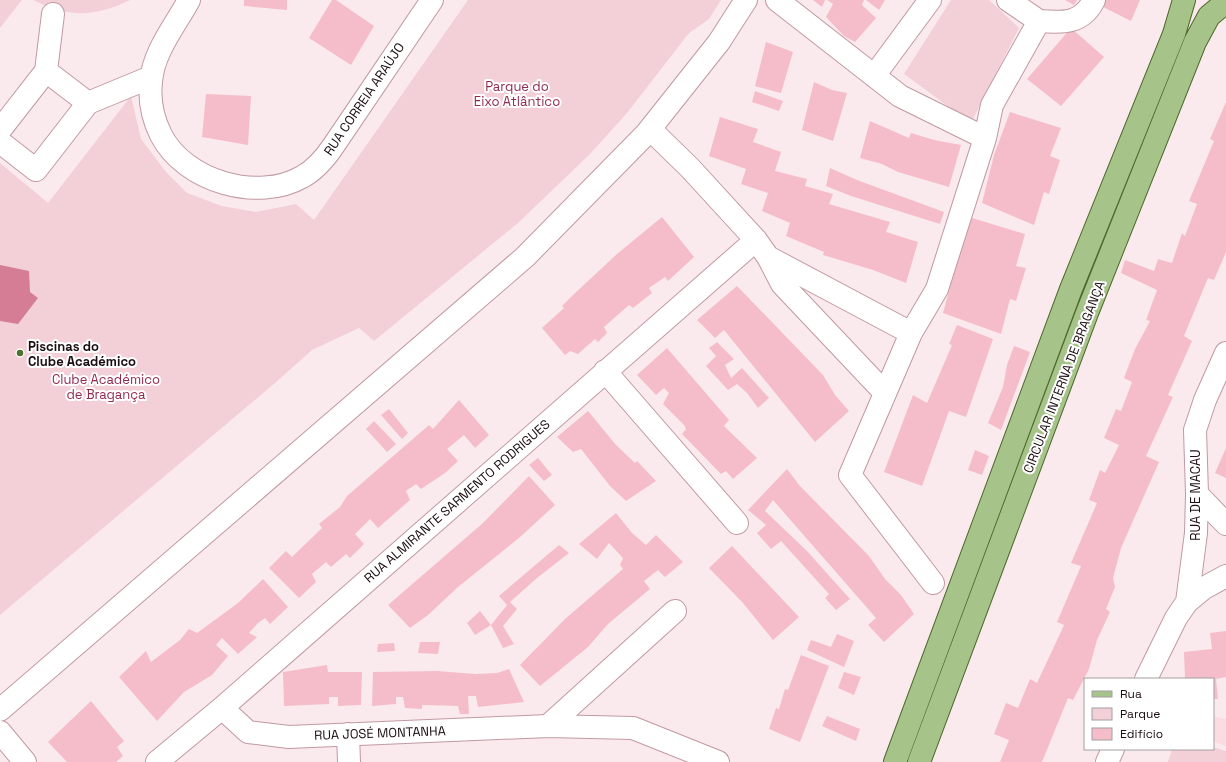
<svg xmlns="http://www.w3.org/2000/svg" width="1226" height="762" font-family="'Space Grotesk',sans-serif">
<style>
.built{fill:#fbdce3}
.green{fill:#f3cfd7}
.water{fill:#d47d95}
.building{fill:#f5bdca}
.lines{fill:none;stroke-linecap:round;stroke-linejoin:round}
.minor-casing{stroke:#c199a2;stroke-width:24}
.major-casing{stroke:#4e692c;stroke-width:24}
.minor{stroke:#fff;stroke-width:22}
.major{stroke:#a6c389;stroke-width:22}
.poi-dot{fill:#4e732c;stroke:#fff;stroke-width:1.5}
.labels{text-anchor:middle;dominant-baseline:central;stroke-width:4;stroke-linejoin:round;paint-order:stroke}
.park-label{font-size:13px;fill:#912a4f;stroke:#fff}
.street-label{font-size:13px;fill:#1b0d11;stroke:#fff}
.poi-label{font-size:13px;font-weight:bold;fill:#1b0d11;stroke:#fff;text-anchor:start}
</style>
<rect width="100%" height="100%" fill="#fbeaed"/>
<path class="built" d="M1213 716 1226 719V746L1213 742Z"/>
<path class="green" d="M0 0H22L0 28Z
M33 0H130C95 17 68 18 33 0Z
M468 0H721L709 19 689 33 627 113 590 154 518 223 374 341 359 328 312 350 275 383 0 615V163L48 203 131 96 141 139 166 172 187 193 222 206 256 212 296 204 314 220Z
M951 0H989L1019 28 971 123 904 74Z
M1213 747 1226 751V762H1168L1172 749H1213Z"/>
<path class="water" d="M0 265 29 271 30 292 38 298 18 324 0 321Z"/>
<path class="building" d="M244 0H287V10L244 6Z
M332 0H336L374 26 351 65 309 38Z
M813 0H825L822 7Z
M827 0H864L862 5 876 18 855 42 844 36 826 17 833 4Z
M866 0H885L879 10Z
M1065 0H1077L1074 5Z
M1104 0H1140L1131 21 1101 6Z
M1071 28 1104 57 1061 106 1027 79Z
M766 42 793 52 781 93 755 86Z
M814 82 832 90 847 93 833 141 802 130Z
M755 91 783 101 779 111 752 102Z
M206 94 251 96 248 145 202 137Z
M1226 102V252L1214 280 1208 278 1184 336 1192 341 1168 395 1173 397 1146 456 1159 462 1121 548 1113 578 1115 587 1106 609 1110 612 1097 640 1089 669 1073 700 1068 698 1042 762H1000L1009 740 994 734 1006 703 1018 708 1030 679 1037 683 1064 625 1057 622 1081 566 1071 563 1097 503 1089 500 1100 470 1105 473 1119 445 1104 438 1116 409 1121 411 1132 382 1124 378 1135 349 1150 321 1146 320 1157 290 1121 273 1125 260 1154 271 1158 259 1172 263 1182 233 1185 236 1197 204 1189 201 1214 141 1210 139Z
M1010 112 1061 128 1050 156 1060 160 1049 194 1044 192 1034 225 982 203 994 155Z
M720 117 758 129 753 142 781 152 775 171 807 179 805 186 833 194 829 204 890 222 886 232 918 242 906 283 873 270 823 255 824 252 786 236 790 223 762 211 768 193 741 184 746 169 709 156Z
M870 121 909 138 911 133 934 140 961 145 949 187 898 172 882 164 860 158Z
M830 168 857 180 944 212 940 224 851 196 826 186Z
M662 217 694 257 668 281 665 277 649 288 652 293 633 308 629 305 604 327 607 333 598 342 595 339 578 354 570 351 565 355 542 328 564 308 562 306 573 295 617 254Z
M969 217 1025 234 1016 266 1026 268 1016 301 1010 299 1001 334 943 313Z
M737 286 823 375 835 395 849 411 815 442 724 330 715 338 697 320Z
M957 325 993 339 966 417 949 411 922 486 884 472 913 395 927 403 952 345 949 344Z
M717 342 734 359 725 365 731 378 742 368 769 398 758 408 747 393 737 384 728 390 706 366 716 356 709 348Z
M1014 346 1030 352 1001 430 988 423 1003 387 1007 365Z
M667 348 729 420 724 426 757 458 733 479 726 471 721 474 682 434 686 429 684 425 663 404 669 393 664 388 656 395 637 375Z
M459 400 489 435 475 448 464 435 447 449 458 461 445 473 421 489 416 484 406 491 410 500 378 528 370 519 355 534 364 544 350 558 346 554 331 567 326 562 312 574 316 582 299 598 269 568 286 551 292 557 322 528 319 524 340 507 347 496 429 425 433 429Z
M389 409 408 433 402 439 381 415Z
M588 411 616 445 635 463 637 461 656 481 626 501 610 486 581 449 573 452 557 437Z
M374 421 396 444 387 452 366 429Z
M1226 448V478L1215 473Z
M975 450 989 456 982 475 968 470Z
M538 458 552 475 544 481 529 465Z
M787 469 800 486 869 556 885 579 901 595 914 614 884 642 868 625 876 618 773 500 765 511 807 551 850 599 836 610 825 598 829 594 781 541 771 549 757 533 766 525 748 510Z
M529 476 555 505 519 538 458 587 428 615 410 628 388 605 483 523Z
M616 513 632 533 646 545 656 535 683 562 665 577 658 570 644 581 650 589 608 624 588 647 540 686 520 665 565 619 623 569 620 565 623 558 609 543 597 559 579 544Z
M559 545 569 553 537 578 510 602 517 609 503 626 514 644 503 648 491 625 475 635 467 623 480 611 491 625 507 605 499 596Z
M732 546 799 617 773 640 743 603 709 568Z
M263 579 288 607 270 624 265 618 258 623 249 633 257 637 238 654 222 638 216 645 228 656 212 675 184 692 157 721 119 677 146 651 151 662 180 640 189 629 197 633 238 603Z
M1226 631V677L1216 679 1218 699H1213V679H1185L1184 652 1212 649 1210 633Z
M837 634 854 641 844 667 807 650 811 640 831 647Z
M420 642H440L438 654 418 653Z
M394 643 395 651 377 652 378 644Z
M801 655 829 666 800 742 769 729 776 708 779 709 785 689 788 690Z
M327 665 328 672H362L361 705 338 706V697H329V704L284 706 283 672Z
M509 669 524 702 478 707 476 696H468L469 714H460L458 706 422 705V709L405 708 403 697H396V704L372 706 373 672 437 671 476 674 497 673Z
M844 672 861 677 854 695 838 688Z
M91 701 124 741 117 747 123 756 116 762H67L48 742Z
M827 716 860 729 856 741 822 726Z"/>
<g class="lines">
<g class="minor-casing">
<path id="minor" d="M189 0C175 26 153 52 151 82 149 100 153 119 161 135 185 182 258 202 302 177 315 170 326 157 334 145L432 0
M777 0 900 96 985 138
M1039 21C1063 23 1082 24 1094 0
M46 71 53 14
M874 76 930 0
M88 103 151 77
M650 129 690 168 756 240 768 257 782 284 885 393
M0 130 46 71 88 103 36 170 0 142
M768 257 911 333
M605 371 737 523
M1197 494 1226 524
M933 583 850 475 911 333 937 289 985 138 992 105 1039 21 1008 0
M1187 602 1204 588 1226 576
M1146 679 1176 618 1187 602 1196 533 1197 494 1195 430 1205 400 1226 353
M222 708 248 732 289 737 548 726 633 728 718 762
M0 710 525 257 646 134 719 42 746 0
M548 726 675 611
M0 732 25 762
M348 734 349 762
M157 762 222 708 756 240
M1107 762 1113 749"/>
</g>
<g class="major-casing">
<path id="major" d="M895 762 1071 289 1174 34 1184 0
M919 762 1087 313 1195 42 1209 16 1226 2"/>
</g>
<use href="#minor" class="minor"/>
<use href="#major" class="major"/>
</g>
<circle class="poi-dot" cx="20" cy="353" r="4"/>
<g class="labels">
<g class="park-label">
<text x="517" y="86">Parque do<tspan x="517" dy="15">Eixo Atlântico</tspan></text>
<text x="106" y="379">Clube Académico<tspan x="106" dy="15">de Bragança</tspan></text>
</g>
<g class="street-label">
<text transform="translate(364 99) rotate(-56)">RUA CORREIA ARAÚJO</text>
<text transform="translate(1064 377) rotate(-69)">CIRCULAR INTERNA DE BRAGANÇA</text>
<text transform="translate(1195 495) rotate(-90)">RUA DE MACAU</text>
<text transform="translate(457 501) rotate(-41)">RUA ALMIRANTE SARMENTO RODRIGUES</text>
<text transform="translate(380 733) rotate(-2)">RUA JOSÉ MONTANHA</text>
</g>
<g class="poi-label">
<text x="28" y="346">Piscinas do<tspan x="28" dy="15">Clube Académico</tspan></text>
</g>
</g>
<rect x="1084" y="678" width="130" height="72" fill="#ffffff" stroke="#a49ea0"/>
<rect x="1092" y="691" width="20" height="6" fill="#a6c389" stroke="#a49ea0"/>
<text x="1120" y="698" font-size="12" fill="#1b0d11">Rua</text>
<rect x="1092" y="708" width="20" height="12" fill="#f3cfd7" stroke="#a49ea0"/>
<text x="1120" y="718" font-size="12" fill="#1b0d11">Parque</text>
<rect x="1092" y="728" width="20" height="12" fill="#f5bdca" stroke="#a49ea0"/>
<text x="1120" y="738" font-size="12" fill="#1b0d11">Edifício</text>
</svg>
